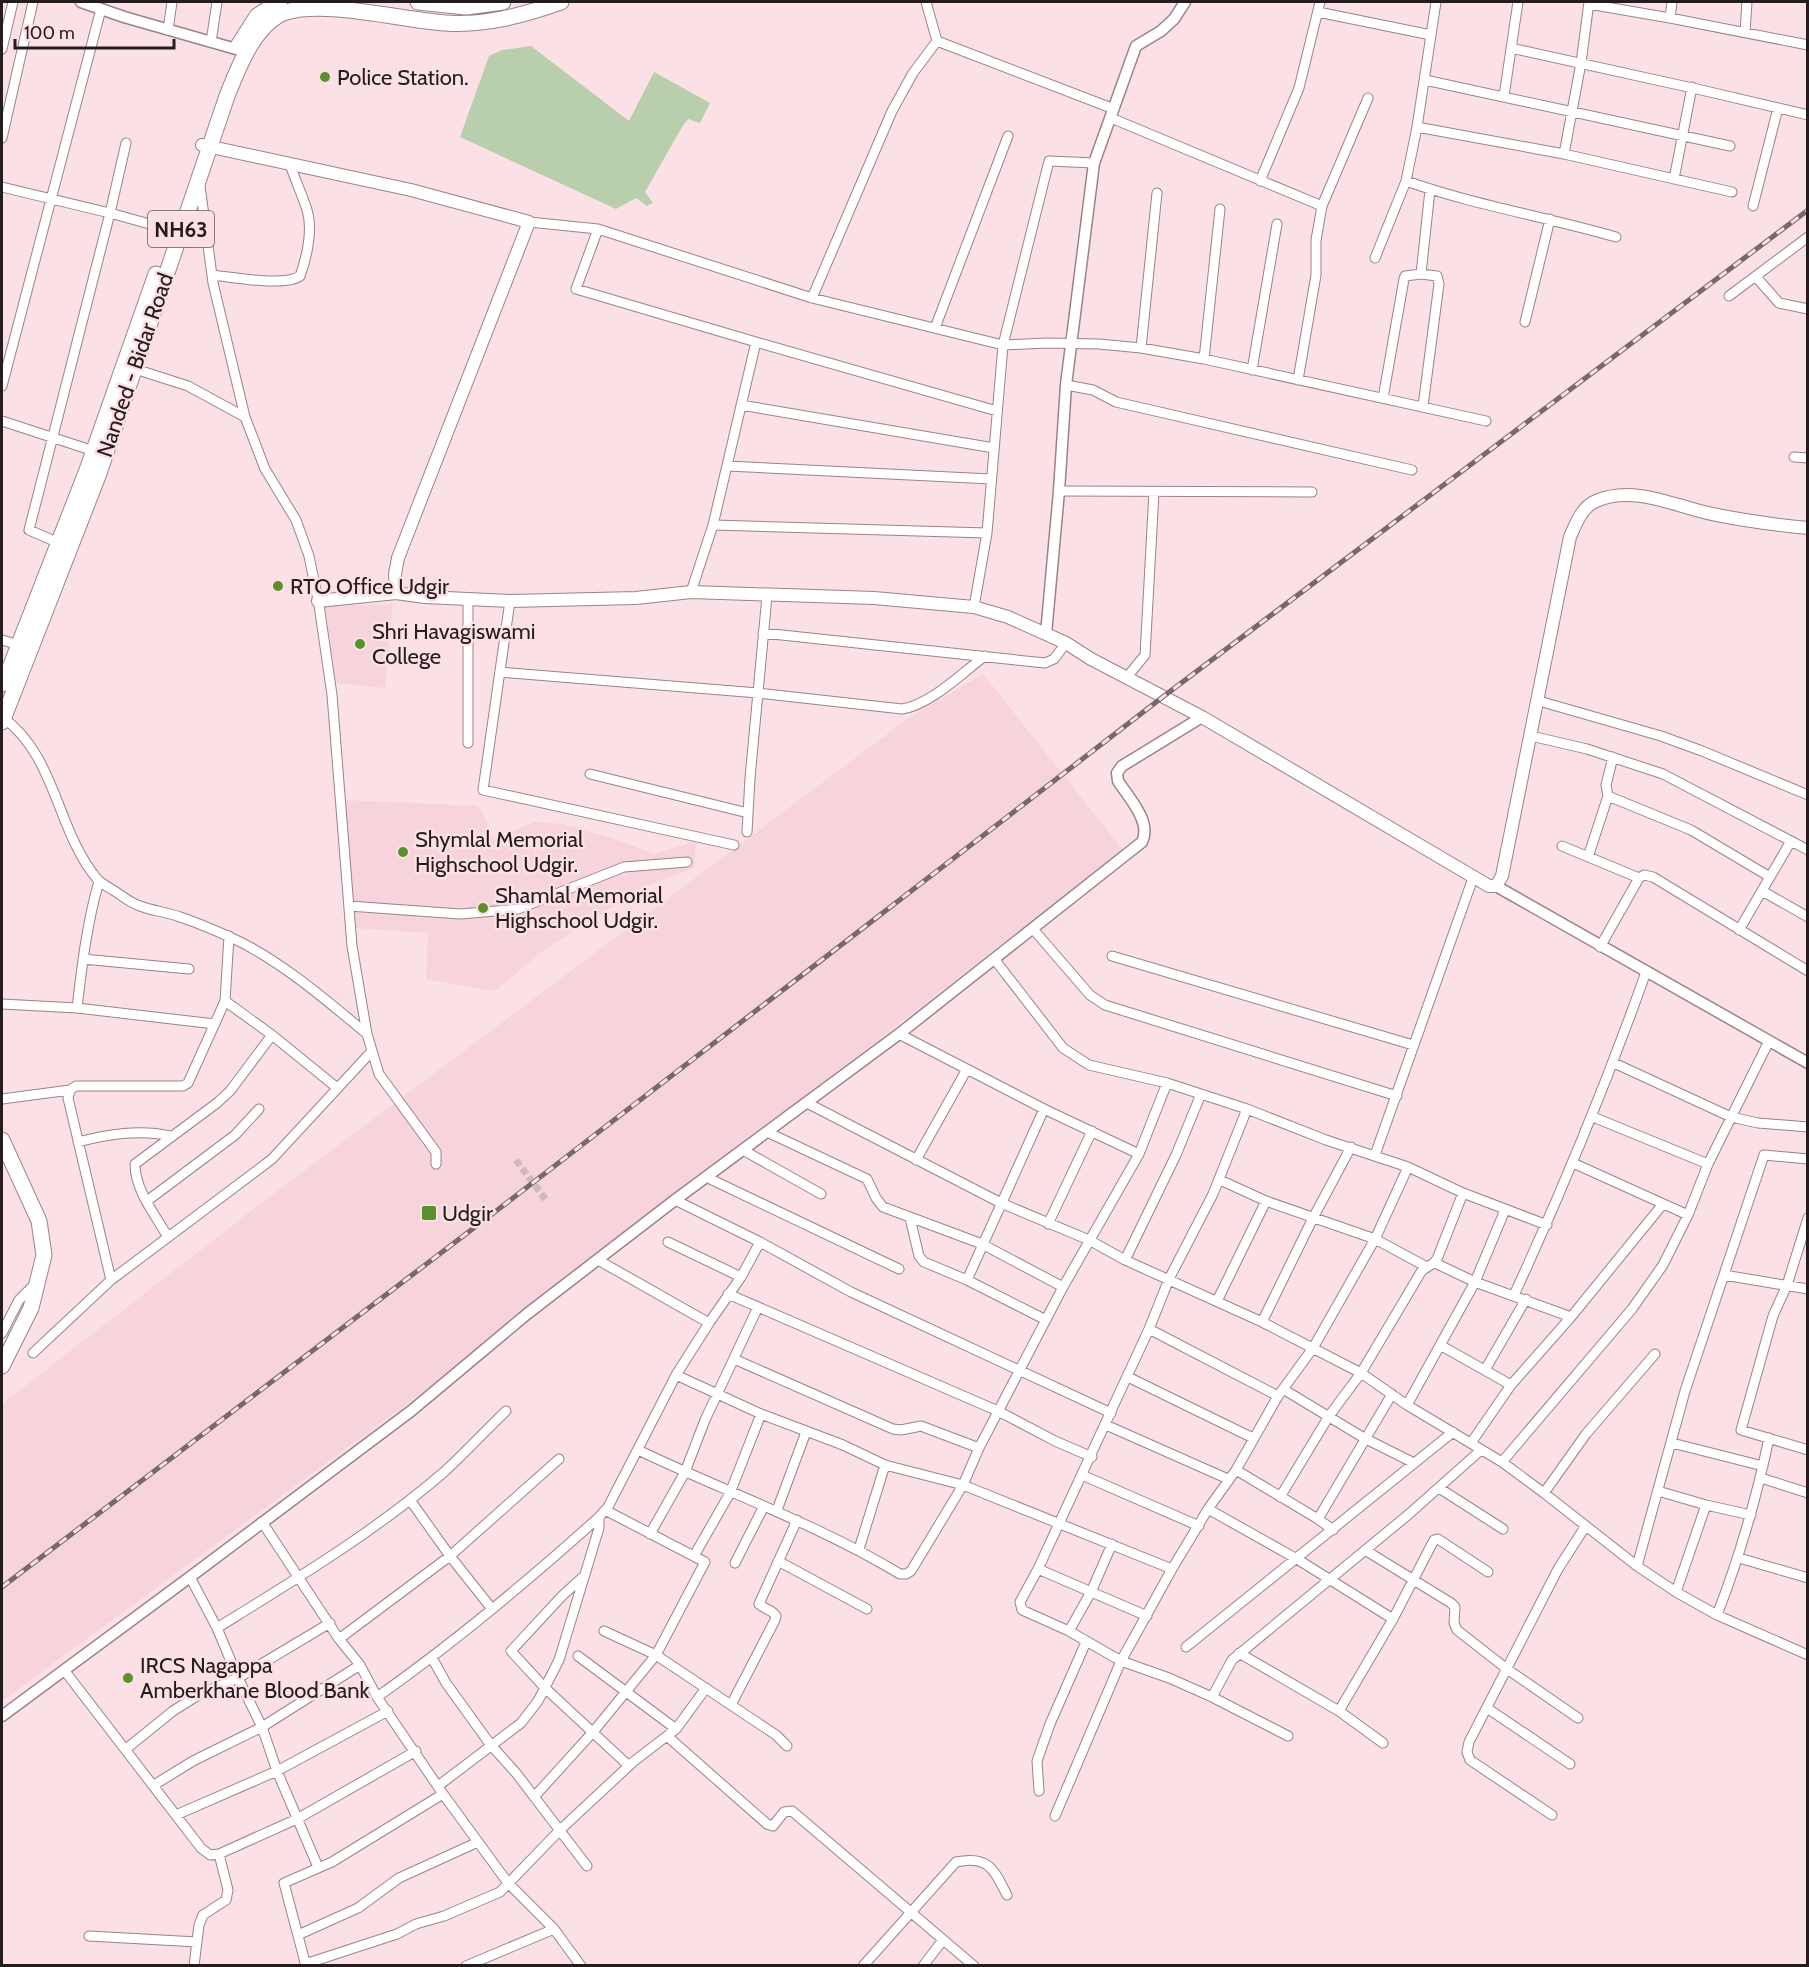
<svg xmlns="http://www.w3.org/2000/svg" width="1809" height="1967" font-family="Cabin,sans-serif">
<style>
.built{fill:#f7d3dc}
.green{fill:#b9cead}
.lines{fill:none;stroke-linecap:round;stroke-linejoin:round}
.pedestrian-tunnel{stroke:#d0b9be;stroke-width:7;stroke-dasharray:7 3.5;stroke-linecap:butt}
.minor-casing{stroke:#9b8389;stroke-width:11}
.tertiary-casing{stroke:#9b8389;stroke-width:13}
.secondary-casing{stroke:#9b8389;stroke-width:14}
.trunk-casing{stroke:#9b8389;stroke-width:17}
.minor{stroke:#fff;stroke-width:9}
.tertiary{stroke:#fff;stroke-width:10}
.secondary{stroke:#fff;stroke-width:12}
.trunk{stroke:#fff;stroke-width:15}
.rail-casing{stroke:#78686c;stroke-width:5}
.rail{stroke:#fbe0e6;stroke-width:3;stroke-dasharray:9;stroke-linecap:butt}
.poi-dot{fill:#5a912c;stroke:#fbe0e6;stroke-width:2}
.labels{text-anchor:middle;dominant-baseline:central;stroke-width:5;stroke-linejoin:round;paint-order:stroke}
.shield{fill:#fbe0e6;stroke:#65575a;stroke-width:1.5}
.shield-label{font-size:21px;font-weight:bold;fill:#251c1e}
.poi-label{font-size:22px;fill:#251c1e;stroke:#fbe0e6;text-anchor:start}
.street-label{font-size:22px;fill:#251c1e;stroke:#fbe0e6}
</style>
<rect width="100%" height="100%" fill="#fbe0e6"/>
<path class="built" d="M393 604 385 688 336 683 325 606Z
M983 674 1123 850 412 1400 2 1701V1404L259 1205 909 718Z
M345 800 478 806V809L481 810 494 840 534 822 563 824 611 838 654 854 696 841 694 868 643 887 540 953 495 991 426 979 428 933 356 928Z"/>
<path class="green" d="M531 46 629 121 654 72 710 103 700 123 688 119 682 127 645 192 653 203 647 206 636 198 616 209 460 137 489 56 502 50Z"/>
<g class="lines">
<path class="pedestrian-tunnel" d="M516 1160 546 1200"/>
<g class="minor-casing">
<path id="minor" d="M926 2 937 41 1114 109
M1589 4 1670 18 1808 45
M1318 12 1431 35
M1670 18 1672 2
M168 30 172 2
M1745 32 1747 2
M211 42 217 2
M1511 48 1697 89 1808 115
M2 49 13 2
M1425 80 1730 146
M1504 96 1518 2
M1111 118 1322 206
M1417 127 1564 154 1732 192
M2 138 33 2
M1564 154 1581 63 1589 2
M1674 179 1692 87
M1260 181 1299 88 1320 2
M1406 181C1474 205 1547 217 1616 237
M200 186 213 283 245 417 265 469 296 520 309 556 319 605 332 695 352 946 367 1034 379 1074 436 1152V1164
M2 187 110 213 126 143
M1753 206 1778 108
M529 222 598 229 812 298 1003 345 1046 343 1099 344 1141 348 1204 359 1486 421
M598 229 576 289 756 342 713 525 691 592
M1375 258 1406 181 1417 127 1436 2
M212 275C232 277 285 287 300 276 307 257 313 229 307 210 302 194 295 180 290 164
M1756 277 1779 303 1808 309
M1729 296 1808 237
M812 298 892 111 913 73 937 41
M1525 322 1550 219
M935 328 1008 136
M756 342 997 411
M1141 348 1157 193
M1204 359 1220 209
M132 368 188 386 245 417
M1252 370 1277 224
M1298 380 1316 275V240L1322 206 1368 98
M1066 385 1093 390 1116 402 1412 470
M2 386 101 9
M1383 398 1404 279 1405 276 1421 274
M741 405 994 448
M1423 406 1439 284 1437 276 1421 274 1430 190
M2 421 97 452
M1794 457 1808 458
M727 466 991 479
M1059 491 1312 492
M713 525 987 533
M59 543 29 530 110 213 171 230
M510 601 483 790 734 845
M974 607 987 533 1003 345 1049 161 1094 163
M763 633 1045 663 1054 659 1066 643
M2 640 19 645
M500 672 758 693 902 709C930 705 962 673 985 656
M1127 677 1145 655 1154 492
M1539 701 1661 736 1702 751 1808 795
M2 717C57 756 56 831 98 880 102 884 108 887 113 890 121 895 130 903 140 906 153 911 167 912 180 917 196 922 214 930 230 937 279 959 326 1000 367 1034
M1531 736 1587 749 1663 774 1808 850
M468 743V598
M1613 757 1606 785 1608 796 1691 830 1770 877
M590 774 748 813
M747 832 750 778 767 596
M1562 846 1639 878
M1588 857 1608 796
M1762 891 1808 917
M349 906 460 914 518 909 624 867 687 862
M1033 929 1090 995 1105 1005 1397 1096
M1739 930 1791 841
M1600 947 1639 878 1644 875 1653 877 1808 971
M1112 956 1413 1045
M83 959 189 969
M995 960 1063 1048 1089 1065 1167 1083 1247 1109 1326 1140 1408 1167 1463 1193 1547 1225
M225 1001 272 1035 336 1087
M2 1004 77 1008 215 1024
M77 1008C82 965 87 923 99 881
M899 1034 1044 1109 1139 1154
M1614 1063 1731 1117 1758 1123 1808 1127
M2 1099 70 1090
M807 1103 1001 1203 1089 1240 1125 1260 1262 1322 1361 1373 1407 1405 1502 1462 1544 1493 1637 1566 1676 1592 1717 1615 1808 1655
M1593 1117 1708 1164
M767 1132 867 1179 876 1198 883 1207 982 1244 1063 1287
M78 1142C109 1134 139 1129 171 1136
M743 1150 821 1194
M1375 1155 1473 878
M916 1160 967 1069
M1573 1163 1688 1215
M706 1177 899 1269
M1220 1180 1266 1201 1375 1239 1425 1266
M675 1200 760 1242 851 1292 1111 1413
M147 1201 235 1135 259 1109
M910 1218 919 1256 924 1262 967 1280 1046 1320
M1808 1218 1787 1285 1773 1316 1741 1430 1808 1450
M1048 1224 1092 1131
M168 1237C155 1215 135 1190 135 1164L217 1103 230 1091 272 1035
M668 1242 741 1277 760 1242
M598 1260 709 1323
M1125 1260 1176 1155 1201 1094
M1435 1263 1475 1282 1571 1317
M1724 1275 1808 1289
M111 1280 68 1098 70 1090 76 1086H183L188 1083 225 1001 229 936
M967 1280 1044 1109
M728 1294 998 1411 1055 1441 1092 1457
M1514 1295C1563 1189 1607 1082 1646 972
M1217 1301 1266 1201
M1262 1322 1313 1218 1351 1147
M1149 1329 1278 1396
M2 1333 19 1300 37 1282
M1440 1345 1511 1385
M33 1353 111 1280 272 1159 372 1051
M734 1359 893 1429 901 1430 921 1426 979 1448
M1485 1370 1526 1299
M676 1375 761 1414 843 1445 885 1465 963 1485 1172 1569
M1128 1377 1253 1438
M1283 1389 1364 1438 1414 1463
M1407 1405 1475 1282 1505 1210
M1106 1425 1228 1479
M1471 1443 1511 1385 1571 1317 1663 1204
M1672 1443 1763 1466
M638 1450C726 1492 817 1524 900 1574H906L911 1571 963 1485 979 1448 1063 1287 1139 1154 1167 1083
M1502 1462 1632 1309 1663 1265 1688 1215 1708 1164 1769 1041
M1236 1470 1318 1519 1333 1530
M1082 1475 1199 1526
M1761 1478 1808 1493
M1439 1488 1503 1529
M1658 1491 1706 1505 1751 1515
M1544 1493 1586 1434 1655 1354
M1280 1497 1329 1416 1361 1373 1421 1272C1426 1266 1433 1266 1437 1259L1463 1193
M410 1500 450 1556 492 1609
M1208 1509 1297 1559 1393 1619
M777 1510 806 1432
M1318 1519 1392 1394
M262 1522 339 1639 360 1665 377 1697 443 1794 508 1883 554 1929 581 1966
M650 1534 685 1472 705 1420 758 1307
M859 1549 885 1465
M1365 1550 1451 1603 1455 1607 1454 1623 1457 1630 1507 1669 1578 1718
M694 1556 730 1493 761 1414
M1739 1558 1808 1578
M778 1561 867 1609
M735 1563 764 1506
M1637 1566 1685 1391 1764 1155 1808 1159
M1038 1569 1020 1602 1022 1610 1069 1631 1121 1661 1169 1678 1212 1697 1288 1736
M585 1575 562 1596 511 1651 545 1688 629 1766
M190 1577 217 1628 238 1678 262 1727 277 1771 318 1867
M1676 1592 1706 1505
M1717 1615C1740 1556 1756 1500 1769 1438
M1147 1616 1038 1569 1149 1329 1169 1279 1213 1194 1247 1109
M217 1628C293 1581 376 1531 444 1472 465 1453 485 1431 506 1411
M604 1631 656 1655 776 1735 787 1746
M1069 1631 1091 1592 1112 1544
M339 1639 450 1556 559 1459
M1186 1647 1453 1432
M1239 1653 1339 1711 1383 1743
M578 1656 676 1729
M432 1658 446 1683 490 1744 516 1773 587 1866
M64 1670 201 1848 210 1855 219 1854 297 1819 416 1751
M377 1697C455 1642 528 1581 599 1517L608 1507 676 1375 709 1323 741 1277
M1212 1697 1232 1660 1409 1514 1481 1450
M731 1705 775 1620 776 1616C773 1610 764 1609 759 1604L797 1520
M1487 1708 1570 1764
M1339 1711 1393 1619 1434 1540 1438 1539 1488 1572
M667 1736 767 1824 773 1826 784 1812 792 1811 974 1966
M126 1749 173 1711 200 1694 238 1678 330 1623
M154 1785 193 1761 262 1727 360 1665
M438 1786 521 1723 538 1701 559 1660 599 1528V1517
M1039 1791 1037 1761 1050 1724 1086 1642
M534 1797 593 1732 656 1655 705 1562 605 1510
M176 1815 277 1771 388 1711
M1552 1815 1470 1760 1467 1752 1469 1742 1558 1569 1585 1527
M1055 1816 1121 1661 1172 1569 1208 1509 1236 1470 1278 1396 1313 1348 1375 1239 1408 1167
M298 1935 358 1908 399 1878 478 1842
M89 1936 197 1942
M305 1964 397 1934 416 1924 444 1916 500 1892 560 1830 633 1762 676 1729 706 1688
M194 1966 199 1925 203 1915 226 1900 228 1890 219 1854
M306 1966 284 1883 332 1862 443 1794
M466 1966 554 1929
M863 1966 956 1862C989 1855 994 1870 1007 1895
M923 1966 943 1940"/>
</g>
<g class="tertiary-casing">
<path id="tertiary" d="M81 2 124 17 236 49
M1046 634 1059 491 1066 385 1094 163 1136 46 1161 31 1174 19 1185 2
M1496 886 1808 1063
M2 1716 190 1577 411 1411 527 1314 675 1200 899 1034 1142 842C1152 822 1129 798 1118 781L1117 773 1122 766 1202 717"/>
</g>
<g class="secondary-casing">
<path id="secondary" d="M202 145 411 190 529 222 398 558 395 574 396 593 425 597 510 601 636 598 691 592 874 598 974 607 1008 617 1066 643 1091 659 1202 717 1489 886H1496L1502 876 1570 537C1576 523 1582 507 1596 501 1636 484 1678 508 1717 515 1747 521 1777 525 1808 528
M318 601 396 593"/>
</g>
<g class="trunk-casing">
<path id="trunk" d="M418 2 466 7 503 2
M238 46 257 16 279 2
M2 684 11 665 87 470 156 274
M2 722 98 476 227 96C238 68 255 23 286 12 326 0 402 20 445 23 485 26 524 15 561 2
M2 1140 39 1221 44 1255 31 1308 2 1366"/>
</g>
<use href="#minor" class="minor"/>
<use href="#tertiary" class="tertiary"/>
<use href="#secondary" class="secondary"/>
<use href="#trunk" class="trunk"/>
<g class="rail-casing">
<path id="rail" d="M2 1587 500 1208 1164 696 1808 210"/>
</g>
<use href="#rail" class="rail"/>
</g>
<g class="poi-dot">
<circle cx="325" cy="77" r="6"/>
<circle cx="278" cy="586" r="6"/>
<circle cx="360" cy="644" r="6"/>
<circle cx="403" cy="852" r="6"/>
<circle cx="483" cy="908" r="6"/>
<rect x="421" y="1205" width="16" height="16" rx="3"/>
<circle cx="128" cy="1678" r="6"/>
</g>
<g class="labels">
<rect class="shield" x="148" y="211" width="66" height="36" rx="4.5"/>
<g class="shield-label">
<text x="181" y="229">NH63</text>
</g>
<g class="poi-label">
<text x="337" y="77">Police Station.</text>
<text x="290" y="586">RTO Office Udgir</text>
<text x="372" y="631">Shri Havagiswami<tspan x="372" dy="25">College</tspan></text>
<text x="415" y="839">Shymlal Memorial<tspan x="415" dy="25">Highschool Udgir.</tspan></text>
<text x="495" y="895">Shamlal Memorial<tspan x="495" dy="25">Highschool Udgir.</tspan></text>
<text x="442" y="1213">Udgir</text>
<text x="140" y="1665">IRCS Nagappa<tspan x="140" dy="25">Amberkhane Blood Bank</tspan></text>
</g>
<g class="street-label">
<text transform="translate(135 365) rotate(-71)">Nanded - Bidar Road</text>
</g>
</g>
<rect width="1809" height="1967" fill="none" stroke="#251c1e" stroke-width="6"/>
<path d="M15 39v9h159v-9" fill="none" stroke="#251c1e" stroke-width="3"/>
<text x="24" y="39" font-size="18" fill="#251c1e" stroke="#fbe0e6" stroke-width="4.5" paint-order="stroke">100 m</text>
</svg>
